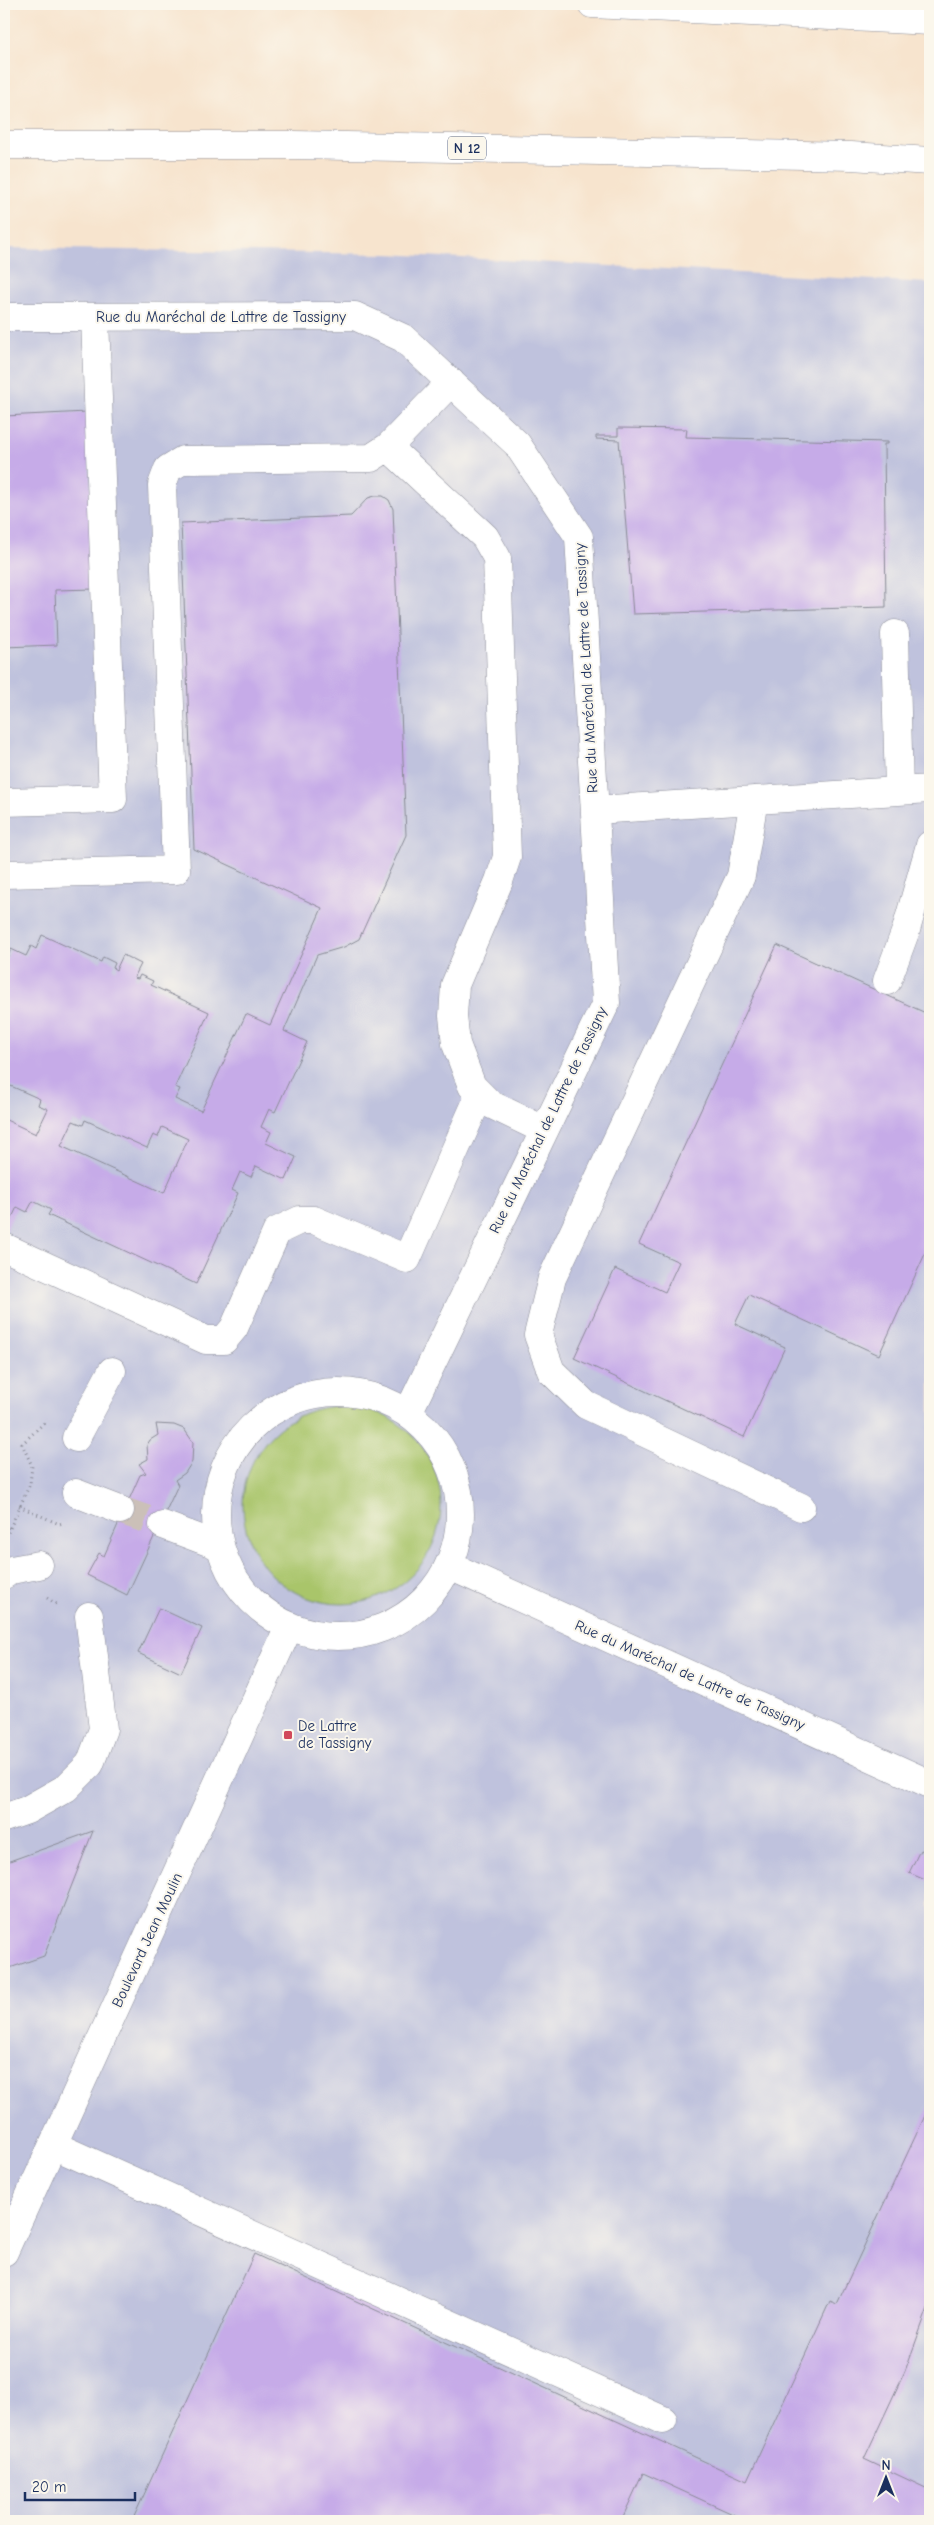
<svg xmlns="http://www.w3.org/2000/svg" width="934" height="2525" font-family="'Comic Neue',sans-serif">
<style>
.industrial{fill:#bfc2dd}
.green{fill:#a9c56b;stroke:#627a64}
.building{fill:#c6abe8;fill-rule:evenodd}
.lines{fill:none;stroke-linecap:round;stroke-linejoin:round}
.minor-tunnel{stroke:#cbc0b8;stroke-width:28;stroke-dasharray:28 14;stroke-linecap:butt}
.minor-casing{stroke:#898a96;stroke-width:29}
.highway-casing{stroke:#898a96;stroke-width:29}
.path{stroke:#898a96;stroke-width:3;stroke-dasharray:1 4;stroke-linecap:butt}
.minor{stroke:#fff;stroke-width:28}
.highway{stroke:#fff;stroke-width:28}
.poi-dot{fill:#d1495b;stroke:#fbf7ec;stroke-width:2}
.labels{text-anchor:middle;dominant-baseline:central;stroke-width:4;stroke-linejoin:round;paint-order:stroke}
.shield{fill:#fbf7ec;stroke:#5e6b89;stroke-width:1}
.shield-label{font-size:14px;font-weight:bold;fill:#1b2f5e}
.street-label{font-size:15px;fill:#1b2f5e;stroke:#fbf7ec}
.poi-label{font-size:15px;fill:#1b2f5e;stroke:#fbf7ec;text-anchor:start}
</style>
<rect width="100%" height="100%" fill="#fbf7ec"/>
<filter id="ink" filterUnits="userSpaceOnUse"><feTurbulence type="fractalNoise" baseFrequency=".02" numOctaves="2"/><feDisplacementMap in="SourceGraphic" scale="10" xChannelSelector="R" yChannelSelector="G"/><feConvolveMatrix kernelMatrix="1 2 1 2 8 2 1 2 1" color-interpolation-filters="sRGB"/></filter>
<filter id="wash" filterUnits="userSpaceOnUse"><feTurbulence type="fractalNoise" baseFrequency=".0096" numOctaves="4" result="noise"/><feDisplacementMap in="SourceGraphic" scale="20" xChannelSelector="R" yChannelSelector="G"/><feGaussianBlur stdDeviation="1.12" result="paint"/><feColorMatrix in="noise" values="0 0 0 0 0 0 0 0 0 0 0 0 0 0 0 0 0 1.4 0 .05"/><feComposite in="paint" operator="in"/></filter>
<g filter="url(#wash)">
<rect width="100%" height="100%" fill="#f7e4ce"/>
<path class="industrial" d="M4 248 387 254 930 283V2521H4Z"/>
<path class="green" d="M243 1505a99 99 0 1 1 198 0a99 99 0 1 1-198 0Z"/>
<g id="blocks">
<path class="building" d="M87 412 95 589 55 590 57 645 4 647V416Z
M618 428 687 429 686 437 887 442V444H884L886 607 633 614 619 440 596 439V436H618Z
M375 496H383L389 500 393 509 406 835 359 939 344 947 317 955 284 1031 307 1042 275 1112 269 1109 261 1127 271 1132 266 1143 296 1157 286 1180 256 1166 251 1177 240 1172 232 1190 238 1193 196 1284 48 1215 51 1210 33 1201 27 1212 17 1207 4 1235V1119L36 1134 48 1109 38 1105 40 1099 4 1083V1019L7 1012 4 1011 6 1000 4 999V964L11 949 26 956 31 946 36 949 42 935 101 962 103 957 115 963 113 968 116 970 123 955 141 964 134 978 138 979 140 975 153 981 151 985 209 1012 175 1087 180 1089 175 1099 201 1111 246 1014 270 1025 322 908 194 849 181 523 351 516 368 498ZM85 1120 147 1148 153 1135 158 1137 162 1127 188 1139 164 1193 61 1146 73 1121 83 1125Z
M777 945 930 1015V1243L879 1355 749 1295 735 1324 785 1347 744 1437 574 1358 615 1269 665 1292 679 1262 639 1244Z
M156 1424 174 1425 184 1429 193 1442 192 1462 185 1473 175 1480 178 1485 127 1595 87 1575 99 1553 104 1556 140 1475 146 1473 139 1464 148 1459 147 1445 150 1440 158 1435Z
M159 1608 202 1628 181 1673 138 1653Z
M93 1831 44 1956 4 1970V1863Z
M920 1850 930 1854V1882L909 1873Z
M930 2105V2303L905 2371 864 2459 930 2490V2521H748L643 2473 621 2521H132L254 2254 747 2481 830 2301 837 2304Z"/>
</g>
</g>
<g filter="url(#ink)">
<use href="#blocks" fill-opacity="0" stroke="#898a96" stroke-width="1"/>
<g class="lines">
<path class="minor-tunnel" d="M120 1510 163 1525"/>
<g class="minor-casing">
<path id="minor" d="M4 317 355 316 403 338 517 444 579 537 606 1003 408 1413
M388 447 485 537 497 558 507 857 499 881 455 985 453 1016 456 1044 472 1086 490 1104 544 1130
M895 634 899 791
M754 800 741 876 552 1278 538 1335 551 1371 586 1405 801 1507
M4 802 113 799 95 318
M595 810 930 789
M4 874 176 870 162 485 168 469 183 460 371 458 388 447 451 382
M887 981 906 930 930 845
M4 1247 206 1340H224L234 1328 277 1231 300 1220H314L407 1259 480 1094
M216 1514a122 122 0 1 1 244 0a122 122 0 1 1-244 0Z
M76 1438 112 1371
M76 1493 120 1510
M163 1525 219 1546
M450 1566 930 1784
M4 1575 11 1570 39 1565
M4 1818 27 1810 66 1788 90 1764 103 1729 89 1616
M53 2145 663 2420
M4 2252 289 1627"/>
</g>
<g class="highway-casing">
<path id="highway" d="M592 4 930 21
M4 145H295L851 156 930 161"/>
</g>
<path class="path" d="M19 1506 59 1524 63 1523
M4 1525 9 1528
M6 1537 30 1484 32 1466 22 1444 46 1421
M47 1598 58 1605"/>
<use href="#minor" class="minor"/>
<use href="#highway" class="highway"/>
</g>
</g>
<rect class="poi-dot" x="283" y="1730" width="10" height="10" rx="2.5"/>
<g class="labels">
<rect class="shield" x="448" y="136.5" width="38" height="23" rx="4"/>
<g class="shield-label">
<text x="467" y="148">N 12</text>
</g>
<g class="street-label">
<text x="221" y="317">Rue du Maréchal de Lattre de Tassigny</text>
<text transform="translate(586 668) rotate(-93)">Rue du Maréchal de Lattre de Tassigny</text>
<text transform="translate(548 1120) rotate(-64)">Rue du Maréchal de Lattre de Tassigny</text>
<text transform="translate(690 1675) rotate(24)">Rue du Maréchal de Lattre de Tassigny</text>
<text transform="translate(147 1940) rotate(-65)">Boulevard Jean Moulin</text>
</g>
<g class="poi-label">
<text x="298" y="1726">De Lattre<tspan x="298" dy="17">de Tassigny</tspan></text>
</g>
</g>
<rect width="934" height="2525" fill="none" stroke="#fbf7ec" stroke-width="20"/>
<g transform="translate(886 2478)" stroke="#fbf7ec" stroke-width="4" paint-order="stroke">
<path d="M0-4L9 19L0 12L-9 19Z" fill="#1b2f5e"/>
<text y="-8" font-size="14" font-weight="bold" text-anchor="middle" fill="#1b2f5e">N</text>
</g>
<path d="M25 2492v8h110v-8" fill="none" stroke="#1b2f5e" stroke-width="2.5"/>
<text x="32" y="2492" font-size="15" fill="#1b2f5e" stroke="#fbf7ec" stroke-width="4" paint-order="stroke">20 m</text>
</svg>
